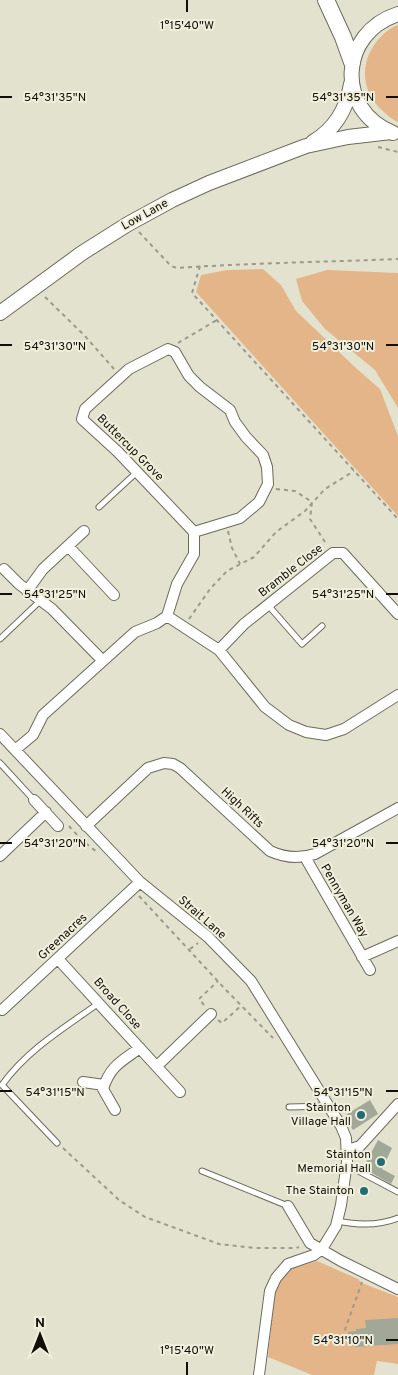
<svg xmlns="http://www.w3.org/2000/svg" width="398" height="1375" font-family="Overpass,sans-serif">
<style>
.green{fill:#e5b58a}
.building{fill:#a2a898}
.lines{fill:none;stroke-linecap:round;stroke-linejoin:round}
.service-casing{stroke:#6c6b5b;stroke-width:7}
.minor-casing{stroke:#6c6b5b;stroke-width:12}
.secondary-casing{stroke:#6c6b5b;stroke-width:16}
.trunk-casing{stroke:#6c6b5b;stroke-width:18}
.path{stroke:#9b9a8b;stroke-width:2;stroke-dasharray:4 4;stroke-linecap:butt}
.service{stroke:#fff;stroke-width:5}
.minor{stroke:#fff;stroke-width:10}
.secondary{stroke:#fff;stroke-width:14}
.trunk{stroke:#fff;stroke-width:16}
.ticks{fill:none;stroke:#100f09;stroke-width:2}
.poi-dot{fill:#226d74;stroke:#f0efdc;stroke-width:2}
.labels{text-anchor:middle;dominant-baseline:central;stroke-width:4;stroke-linejoin:round;paint-order:stroke}
.street-label{font-size:12px;fill:#100f09;stroke:#f0efdc}
.poi-label{font-size:12px;fill:#100f09;stroke:#f0efdc;text-anchor:end}
.ticks-label{font-size:12px;text-anchor:middle;fill:#100f09;stroke:#f0efdc;stroke-width:4;stroke-linejoin:round;paint-order:stroke}
</style>
<rect width="100%" height="100%" fill="#e3e2cf"/>
<path class="green" d="M398 25V122C393 120 389 117 385 113 362 94 358 65 377 41 382 35 389 28 398 25Z
M263 269 281 285 296 311 357 369 380 389 398 436V516L196 292 201 275 227 270Z
M327 270 398 273V408L375 370 325 329 302 301 296 279Z
M317 1261 358 1279 362 1283 398 1297V1364L377 1361 374 1375H312L268 1357 275 1290 287 1270Z"/>
<path class="building" d="M370 1100 378 1114 353 1130 344 1116Z
M378 1140 392 1148 382 1169 395 1176 391 1184 363 1168Z
M398 1318V1344L355 1347 354 1340H349L348 1332 356 1331V1329L366 1328 365 1320Z"/>
<g class="lines">
<g class="service-casing">
<path id="service" d="M99 507 137 472
M268 605 302 644 322 626
M0 639 40 601
M0 763 34 800
M289 1107 329 1106
M57 1143 2 1085C27 1050 64 1028 99 1003
M347 1165 398 1192
M202 1171 288 1206
M337 1221C357 1225 379 1226 398 1218"/>
</g>
<g class="minor-casing">
<path id="minor" d="M68 546 114 595
M4 569 19 584 52 609 103 661
M27 591 43 569 84 531
M167 616 177 584 194 554V532L118 452 82 419 85 409 129 369 168 349 175 352 189 376 200 387 230 410 235 422 246 437 263 455 267 467 268 484 259 502 240 518 194 532
M167 616 219 650 265 707 289 725 306 732 326 735 344 729 398 695
M219 650 244 624 333 553H343L398 614
M0 734 140 882 208 937 251 981 341 1126 346 1138 347 1162 341 1205 336 1226 322 1249 314 1255 288 1264 276 1278 270 1291 259 1375
M15 750 33 735 43 715 135 632 157 623 167 616
M34 800 58 826
M86 826 148 768 164 763 173 764 180 768 270 851C285 858 299 859 315 854L398 808
M0 856 46 812
M305 857 370 970
M362 957 398 941
M58 959 180 1092
M2 1010 140 882
M157 1066 211 1014
M83 1082 104 1085
M115 1110 103 1089C110 1066 122 1061 140 1048
M348 1150 360 1146 398 1104
M288 1206 310 1243 341 1261 398 1289"/>
</g>
<g class="secondary-casing">
<path id="secondary" d="M393 133C335 110 339 33 398 14
M313 142C335 129 347 108 351 84
M0 313 82 253 128 224 172 200 209 183 306 146 348 137 391 132"/>
</g>
<g class="trunk-casing">
<path id="trunk" d="M326 0 343 37 352 62"/>
</g>
<path class="path" d="M378 147 398 152
M139 232 171 266 177 268C251 263 324 262 398 259
M200 266 192 293 398 519
M45 297 84 335 114 369
M178 343 217 320
M276 489 295 491 312 502 310 519 327 545
M228 531 232 548 240 564
M189 619 210 589 227 571 254 557 276 532 305 511 325 489 354 471
M69 826C76 834 88 846 96 851
M139 896 226 990 273 1038
M190 949 198 943
M204 1005 199 999 218 981
M218 1020 222 1023 242 1005
M63 1148 119 1200 145 1217 219 1244 255 1248H296L299 1247
M342 1338 362 1282"/>
<use href="#service" class="service"/>
<use href="#minor" class="minor"/>
<use href="#secondary" class="secondary"/>
<use href="#trunk" class="trunk"/>
</g>
<path class="ticks" d="M187 0V12M0 97H12M386 97H398M0 345H12M386 345H398M0 594H12M386 594H398M0 843H12M386 843H398M0 1091H12M386 1091H398M386 1340H398M187 1362V1375"/>
<g class="poi-dot">
<circle cx="361" cy="1115" r="5"/>
<circle cx="381" cy="1162" r="5"/>
<circle cx="364" cy="1191" r="5"/>
</g>
<g class="labels">
<g class="street-label">
<text transform="translate(145 215) rotate(-29)">Low Lane</text>
<text transform="translate(130 448) rotate(45)">Buttercup Grove</text>
<text transform="translate(291 571) rotate(-38)">Bramble Close</text>
<text transform="translate(242 808) rotate(43)">High Rifts</text>
<text transform="translate(344 901) rotate(60)">Pennyman Way</text>
<text transform="translate(202 918) rotate(41)">Strait Lane</text>
<text transform="translate(63 937) rotate(-43)">Greenacres</text>
<text transform="translate(117 1004) rotate(48)">Broad Close</text>
</g>
<g class="poi-label">
<text x="351" y="1108">Stainton<tspan x="351" dy="14">Village Hall</tspan></text>
<text x="371" y="1155">Stainton<tspan x="371" dy="14">Memorial Hall</tspan></text>
<text x="354" y="1191">The Stainton</text>
</g>
</g>
<g class="ticks-label">
<text x="187" y="29">1°15'40"W</text>
<text x="55" y="101">54°31'35"N</text>
<text x="343" y="101">54°31'35"N</text>
<text x="55" y="350">54°31'30"N</text>
<text x="343" y="350">54°31'30"N</text>
<text x="55" y="598">54°31'25"N</text>
<text x="343" y="598">54°31'25"N</text>
<text x="55" y="847">54°31'20"N</text>
<text x="343" y="847">54°31'20"N</text>
<text x="55" y="1096">54°31'15"N</text>
<text x="343" y="1096">54°31'15"N</text>
<text x="343" y="1344">54°31'10"N</text>
<text x="187" y="1354">1°15'40"W</text>
</g>
<g transform="translate(40 1335)" stroke="#f0efdc" stroke-width="4" paint-order="stroke">
<path d="M0-4L9 19L0 12L-9 19Z" fill="#100f09"/>
<text y="-8" font-size="14" font-weight="bold" text-anchor="middle" fill="#100f09">N</text>
</g>
</svg>
